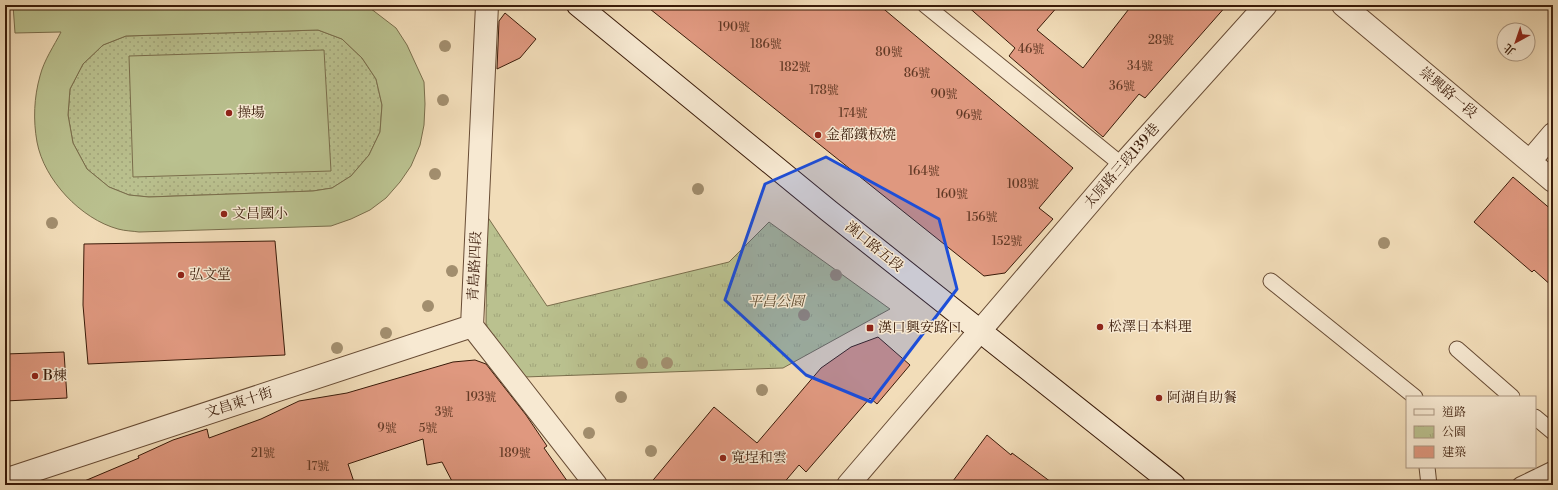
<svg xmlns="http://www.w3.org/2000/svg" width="1558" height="490" font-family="'Libre Bodoni','Noto Serif TC',serif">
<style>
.grass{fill:url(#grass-dots);stroke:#7a6e4c}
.park{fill:url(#park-tufts);stroke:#7a6e4c}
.pitch{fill:#bac18f;stroke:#7a6e4c;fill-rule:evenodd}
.building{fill:#df987f;stroke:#3a1b09}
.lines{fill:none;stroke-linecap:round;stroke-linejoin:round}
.lane-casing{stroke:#684c35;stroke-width:17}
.street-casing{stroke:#684c35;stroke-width:24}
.secondary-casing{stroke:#3a1b09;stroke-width:24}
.lane{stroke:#f7e9d2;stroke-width:15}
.street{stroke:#f7e9d2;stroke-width:22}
.secondary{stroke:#f7e9d2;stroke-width:22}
.tree{fill:#a28e6e}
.marked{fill:#1d4ed8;fill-opacity:0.2;stroke:#1d4ed8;stroke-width:3;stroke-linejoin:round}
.poi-dot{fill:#8f2418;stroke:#f7e9d2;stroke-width:1.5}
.labels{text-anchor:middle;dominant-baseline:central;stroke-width:3;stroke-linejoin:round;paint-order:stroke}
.number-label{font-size:12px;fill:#633a26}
.street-label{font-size:14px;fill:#3a1b09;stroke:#f7e9d2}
.poi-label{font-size:14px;fill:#3a1b09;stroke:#f7e9d2;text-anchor:start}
.park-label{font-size:14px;font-style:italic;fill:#604d31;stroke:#f7e9d2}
</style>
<defs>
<pattern id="grass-dots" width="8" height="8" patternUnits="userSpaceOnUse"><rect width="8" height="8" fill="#bac18f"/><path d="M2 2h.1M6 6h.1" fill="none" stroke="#a1a57a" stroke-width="1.8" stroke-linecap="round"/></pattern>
<pattern id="park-tufts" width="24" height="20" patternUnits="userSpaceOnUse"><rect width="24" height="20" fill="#bac18f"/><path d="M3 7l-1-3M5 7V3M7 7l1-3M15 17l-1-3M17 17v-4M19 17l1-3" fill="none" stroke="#a1a57a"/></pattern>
</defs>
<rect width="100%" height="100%" fill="#f2ddb9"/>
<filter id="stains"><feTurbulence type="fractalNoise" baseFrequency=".005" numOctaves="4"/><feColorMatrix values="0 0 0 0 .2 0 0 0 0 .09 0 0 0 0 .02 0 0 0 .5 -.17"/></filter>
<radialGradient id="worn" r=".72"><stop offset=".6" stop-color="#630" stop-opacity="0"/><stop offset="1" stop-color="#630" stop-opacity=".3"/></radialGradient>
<path class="grass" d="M318 30 342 39 362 58 376 79 382 105 380 132 369 155 351 176 332 188 313 191 149 197 129 195 109 187 87 169 73 143 68 115 70 89 83 64 103 45 126 36Z"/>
<path class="park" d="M487 216 547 306 729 262 769 222 890 309 783 368 524 377 486 327Z"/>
<path class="pitch" d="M13 5H366L396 28 407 45 424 82 425 104 424 125 420 145 411 166 400 182 386 198 370 210 351 219 331 226 139 232C133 231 125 231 118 229 81 219 44 180 37 142 33 120 34 97 40 76 44 60 54 46 61 32L15 33ZM318 30 342 39 362 58 376 79 382 105 380 132 369 155 351 176 332 188 313 191 149 197 129 195 109 187 87 169 73 143 68 115 70 89 83 64 103 45 126 36Z
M324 50 331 171 133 177 129 56Z"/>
<path class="building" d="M645 5H879L1073 168 1039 208 1053 219 1005 273 984 276Z
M966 5H1059L1037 30 1083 68 1132 5H1227L1145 98 1139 94 1103 137 1009 56 1015 48Z
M505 13 536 39 520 58 497 69 499 21Z
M1513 177 1553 211V287L1534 270 1532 272 1474 222Z
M275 241 285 355 88 364 83 305 84 244Z
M878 337 910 365 877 404 870 398 806 472 799 465 782 485H649L714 407 757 443 821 368 851 347Z
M64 352 67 398 5 401V354Z
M475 360 486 364 526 415 547 446 544 448 570 485H454L442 462 427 465 423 439 348 464 355 485H75L139 458 138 456 173 440 207 429 209 438 261 419 299 401 347 393 453 362Z
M987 435 1011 455 1012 453 1055 485H950Z"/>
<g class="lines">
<g class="lane-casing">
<path id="lane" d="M925 5 1122 165
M1271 281 1415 397
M1457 349 1512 397
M1535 417 1553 432
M1427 467 1429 485
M1520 485 1553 469"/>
</g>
<g class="street-casing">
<path id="street" d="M487 5 472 326 596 485
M1343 5 1553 181
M1530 161 1553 134
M5 478H11L472 326
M848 485 1122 165 1266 5"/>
</g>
<g class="secondary-casing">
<path id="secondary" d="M578 5 829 211 1174 485"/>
</g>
<use href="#lane" class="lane"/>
<use href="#street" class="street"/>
<use href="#secondary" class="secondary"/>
</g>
<g class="tree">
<circle cx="445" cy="46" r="6"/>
<circle cx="443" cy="100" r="6"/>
<circle cx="435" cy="174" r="6"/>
<circle cx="698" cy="189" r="6"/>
<circle cx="52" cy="223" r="6"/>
<circle cx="1384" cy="243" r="6"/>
<circle cx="452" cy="271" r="6"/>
<circle cx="836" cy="275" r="6"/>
<circle cx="428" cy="306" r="6"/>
<circle cx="804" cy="315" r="6"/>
<circle cx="386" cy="333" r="6"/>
<circle cx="337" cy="348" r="6"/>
<circle cx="642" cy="363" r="6"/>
<circle cx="667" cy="363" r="6"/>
<circle cx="762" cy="390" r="6"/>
<circle cx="621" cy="397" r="6"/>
<circle cx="589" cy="433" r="6"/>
<circle cx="651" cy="451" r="6"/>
</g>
<path class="marked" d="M826 157 939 219 957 289 871 402 806 375 725 300 765 184Z"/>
<g class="poi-dot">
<circle cx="229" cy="113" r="4"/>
<circle cx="818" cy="135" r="4"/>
<circle cx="224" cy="214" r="4"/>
<circle cx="181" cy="275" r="4"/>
<circle cx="1100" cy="327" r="4"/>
<rect x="866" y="324" width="8" height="8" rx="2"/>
<circle cx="35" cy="376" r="4"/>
<circle cx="1159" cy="398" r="4"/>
<circle cx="723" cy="458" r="4"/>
</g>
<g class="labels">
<g class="number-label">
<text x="734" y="27">190號</text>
<text x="1161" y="40">28號</text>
<text x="766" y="44">186號</text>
<text x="1031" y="49">46號</text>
<text x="889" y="52">80號</text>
<text x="1140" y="66">34號</text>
<text x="795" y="67">182號</text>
<text x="917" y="73">86號</text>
<text x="1122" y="86">36號</text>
<text x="824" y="90">178號</text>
<text x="944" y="94">90號</text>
<text x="853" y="113">174號</text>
<text x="969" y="115">96號</text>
<text x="924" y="171">164號</text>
<text x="1023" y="184">108號</text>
<text x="952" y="194">160號</text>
<text x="982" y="217">156號</text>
<text x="1007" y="241">152號</text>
<text x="481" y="397">193號</text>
<text x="444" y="412">3號</text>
<text x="387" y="428">9號</text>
<text x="428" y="428">5號</text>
<text x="263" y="453">21號</text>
<text x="515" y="453">189號</text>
<text x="318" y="466">17號</text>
</g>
<g class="street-label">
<text transform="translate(1448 93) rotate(40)">崇興路一段</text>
<text transform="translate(1122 166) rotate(-49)">太原路三段139巷</text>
<text transform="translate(874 247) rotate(39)">漢口路五段</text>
<text transform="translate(475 266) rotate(-87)">青島路四段</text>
<text transform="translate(239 403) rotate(-18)">文昌東十街</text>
</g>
<g class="poi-label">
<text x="237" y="113">操場</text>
<text x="826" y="135">金都鐵板燒</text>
<text x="232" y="214">文昌國小</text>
<text x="189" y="275">弘文堂</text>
<text x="1108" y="327">松澤日本料理</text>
<text x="878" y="328">漢口興安路口</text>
<text x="43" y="376">B棟</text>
<text x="1167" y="398">阿湖自助餐</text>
<text x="731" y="458">寬埕和雲</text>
</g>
<g class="park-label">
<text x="776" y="302">平昌公園</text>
</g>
</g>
<rect width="1558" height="490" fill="none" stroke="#f2ddb9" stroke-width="20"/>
<rect x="6" y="6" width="1546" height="478" fill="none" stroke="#3a1b09" stroke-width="2"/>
<rect x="10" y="10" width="1538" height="470" fill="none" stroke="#3a1b09"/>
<rect x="1406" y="396" width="130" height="72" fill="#f7e9d2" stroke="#ab9782"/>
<rect x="1414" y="409" width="20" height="6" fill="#f7e9d2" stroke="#ab9782"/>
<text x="1442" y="416" font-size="12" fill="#3a1b09">道路</text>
<rect x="1414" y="426" width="20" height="12" fill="url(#park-tufts)" stroke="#ab9782"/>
<text x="1442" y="436" font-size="12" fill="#3a1b09">公園</text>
<rect x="1414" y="446" width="20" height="12" fill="#df987f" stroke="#ab9782"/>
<text x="1442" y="456" font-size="12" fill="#3a1b09">建築</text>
<g transform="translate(1516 42) rotate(220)"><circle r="19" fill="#f7e9d2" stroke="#ab9782"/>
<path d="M0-3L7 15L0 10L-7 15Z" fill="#8f2418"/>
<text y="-6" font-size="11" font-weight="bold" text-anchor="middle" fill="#3a1b09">北</text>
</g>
<rect width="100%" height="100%" filter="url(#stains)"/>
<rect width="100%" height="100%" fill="url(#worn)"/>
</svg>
